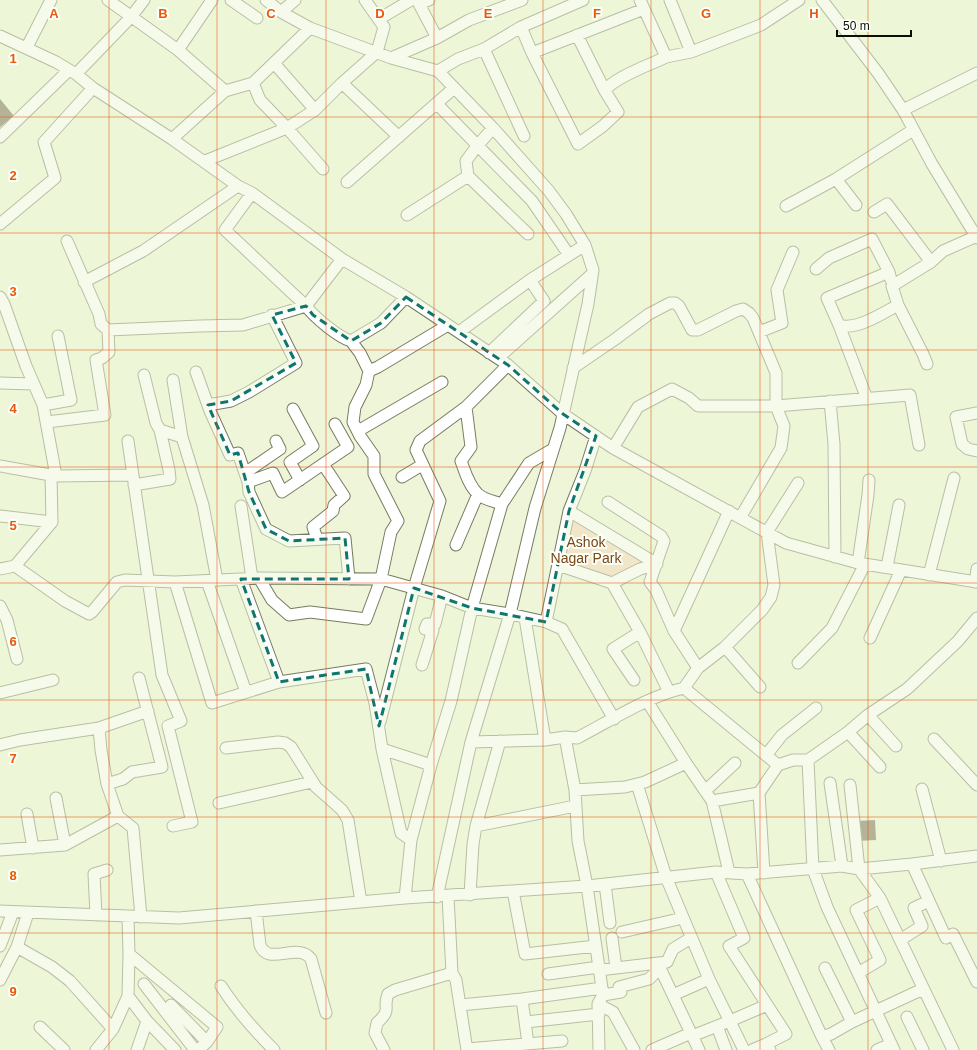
<svg xmlns="http://www.w3.org/2000/svg" width="977" height="1050" font-family="Helvetica,sans-serif">
<style>
.green{fill:#f6d2b6}
.building{fill:#6d634b}
.lines{fill:none;stroke-linecap:round;stroke-linejoin:round}
.minor-casing{stroke:#767c62;stroke-width:13}
.minor{stroke:#fff;stroke-width:11}
.marked{fill:none;stroke:#0f766e;stroke-width:3;stroke-dasharray:8 5;stroke-linejoin:round}
.grid{fill:none;stroke:#e8590c;stroke-width:1;stroke-opacity:0.55}
.labels{text-anchor:middle;dominant-baseline:central;stroke-width:4;stroke-linejoin:round;paint-order:stroke}
.park-label{font-size:14px;fill:#784718;stroke:#fdfff9}
.grid-label{font-size:13px;text-anchor:middle;font-weight:bold;fill:#e8590c;stroke:#fdfff9;stroke-width:4;stroke-linejoin:round;paint-order:stroke}
</style>
<rect width="100%" height="100%" fill="#eef5d8"/>
<path class="green" d="M573 518 621 547 647 565 621 588 562 564Z"/>
<path class="building" d="M0 99 14 116 0 127Z
M875 820 876 840 857 841 856 821Z"/>
<g class="lines">
<g class="minor-casing">
<path id="minor" d="M108 0 178 50 225 91
M231 0 257 18
M266 0 281 12 310 28 391 58 438 71 493 128 549 191 566 214 585 245 593 270 588 304 560 428 535 508 510 614 471 742 437 897
M417 0 437 38
M640 0 666 57 691 52 761 25 799 0
M670 0 691 52
M822 0 878 73 903 110 932 164 977 238
M419 4 429 0
M281 12 295 0
M379 19 411 0
M521 27 532 53 578 144 603 126 618 112 605 91C612 78 652 64 666 57
M577 35 605 91
M0 36 56 62 76 74 93 88 172 139 238 186 252 193 342 259 406 297 508 365 563 414 613 448 786 543 858 563 977 582
M27 47 51 0
M484 49 524 136
M178 50 212 0
M532 53 644 9
M391 58 437 38 469 20 522 0
M274 63 315 110
M438 71 458 59 484 49 521 27 583 0
M76 74 131 17 144 0
M253 83 260 100 287 128 323 169
M342 83 399 137
M437 104 532 201 569 255
M903 110 977 73
M0 137 69 70
M172 139 225 91 253 83 310 28
M205 161 287 128 315 110 342 83 377 52 384 27 365 0
M468 176 528 234
M836 179 856 205
M347 182 454 88
M252 193 225 230 306 306 342 259
M786 206 836 179 913 130
M874 212 887 204 931 262
M407 215 468 176 466 161 477 146 493 128
M0 224 55 178 44 142 93 88
M67 241 99 314 101 324 108 330 200 326 243 325 306 306C314 317 338 337 351 341
M816 269 829 258 872 239 889 272 891 280
M889 272 827 298 839 325C856 331 883 313 898 305
M84 282 143 251 238 186
M0 297 4 304 26 366 43 405 56 476
M839 325 867 399
M459 332 530 280
M759 332 782 323 777 290 793 252
M489 353 544 301 530 280 585 245
M498 358 592 274
M927 364 923 354 898 305 892 286 931 262 943 251 977 236
M573 368 614 340 649 314 670 303H675L679 306 692 330H698L736 311 743 309 749 313 753 318 776 373V406L784 426 781 448 740 518
M369 371 378 367 448 325
M196 372 210 411 230 455 238 453 248 482 249 492 266 529 289 541 345 538 349 579
M144 375 156 423 160 430 182 437 203 505 217 580
M173 380 182 437
M0 383 33 384
M830 401 834 444 835 557
M43 405 71 400 58 336
M208 405 231 401 249 392 296 363 272 315
M293 409 313 446 290 462 300 480
M977 413 956 417 962 444 968 449 977 451
M47 422 105 415 96 360 102 358 109 352 108 330
M358 431 442 382
M128 441 162 675 181 721 168 726 192 822 173 826
M613 448 638 407 672 389 689 398 698 406H776L910 395 919 445
M0 466 56 476 133 475
M245 473 280 449 276 441
M402 477 422 465
M248 482 273 473 282 492 348 447 335 424
M134 485 170 479 169 470 160 430
M608 502 661 536 664 541 650 582 656 590 674 631 698 668
M502 504C494 501 484 500 478 494 469 486 465 472 461 461L471 447 466 407 508 365
M241 506 252 578
M569 511 657 564
M0 516 52 522
M317 539 313 527 333 511 334 505 344 496 323 464
M456 545 478 494
M858 563 868 495 869 480
M558 565 612 583 640 632 669 692
M15 566 65 601 89 614 92 612 117 582 125 580 175 582 259 578 381 579 442 596 472 608 510 614 546 622 562 629 614 719
M887 567 899 505
M0 569 15 566 52 522 51 475
M929 575 954 478
M259 578 272 600 289 615 310 612 366 619 381 579 391 532 398 521 374 474V456L360 436 353 422 355 407 366 385 369 371 360 353 351 341 381 323 406 297
M241 579 279 682
M207 581 246 692
M175 582 212 703 279 682 366 669 375 703 382 749 401 833 411 840
M975 582 977 569
M612 583 640 569 657 564
M0 606 7 620 17 659
M525 618 545 740
M546 622 569 511 585 471 596 436
M674 631 729 511
M870 638 901 570
M725 647 760 687
M798 663 832 628 865 564
M422 665 433 630 425 629 427 624H435L442 596
M634 680 613 649 640 632
M684 688 778 765
M0 693 53 680
M647 701 686 763 712 801 729 872
M868 715 896 746
M380 722 414 588 440 501 416 450 420 441 466 407
M99 728 101 750 107 784 118 816 133 828 141 917
M848 732 880 767
M565 737 575 790 578 841 587 886 603 995 598 1004 599 1050
M934 739 977 785
M471 742 545 740 565 737 577 738C612 720 646 697 684 688L698 668 725 647 762 610 771 597 774 585 767 532 798 483
M0 745 20 740 99 728 148 711
M226 748 278 742 285 743 291 747 316 787 342 810 348 820 361 902
M382 749 431 765
M767 754 782 735 816 708
M808 760 813 869 827 907 894 1050
M830 783 842 866
M107 784 123 779 132 772 162 767 139 678
M637 784 666 877 709 979 744 1050
M850 785 859 869 880 898 953 1050
M922 789 941 861
M575 790 625 787 645 782 686 763
M705 791 735 763
M759 793 764 873
M56 798 65 845
M712 801 759 793 778 765 793 760H808L848 732 868 715 907 689 958 641 977 618
M219 803 312 782
M27 814 33 848
M476 826 575 806
M0 850 65 845 118 816
M912 864 946 938 953 934 977 982
M716 872 744 938 729 946 786 1034 766 1044 770 1050
M747 874 822 1037 829 1050
M605 884 610 923
M513 891 525 954 596 946
M470 895 473 844 476 826 500 741
M448 896 452 973
M405 898 411 840 431 765 451 701 472 608 502 504 529 463 553 449
M0 911 179 918 405 898 587 886 716 872 747 874 842 866 859 869 912 864 977 856
M256 911 260 945C268 967 298 941 311 959L326 1013
M96 915 94 874 107 870
M622 932 683 918
M612 938 616 968
M900 940 922 926 914 908 929 901
M0 946 13 912
M17 947 52 967 70 981 113 1029
M129 954 217 1027 207 1042 198 1050
M825 968 852 1022
M599 970 667 962 673 949 691 938
M858 973 880 960 856 910 880 898
M548 974 599 967
M0 980 17 947 28 913
M144 984 195 1050
M221 986C237 1011 254 1030 274 1050
M603 995 621 992 619 987 649 979 660 968 699 1050
M673 995 709 979
M128 996 147 1021 175 1050
M598 1004 613 1012 634 1050
M171 1005 207 1042
M460 1005 522 999
M907 1017 923 1050
M526 1022 599 1014
M717 1026 726 1050
M40 1027 64 1050
M692 1036 730 1021 767 1005
M822 1037 831 1034 852 1022 923 989
M528 1044 522 999 602 988
M467 1049 562 1041
M96 1050 113 1029 128 996 129 954 128 917
M137 1050 147 1021
M384 1050 375 1033 377 1023C393 1008 382 1009 388 994L395 990 452 973 456 980 467 1050
M652 1050 691 1033
M752 1050 766 1044
M877 1050 891 1044"/>
</g>
<use href="#minor" class="minor"/>
</g>
<path d="M0 0H977V1050H0ZM406 297 508 365 563 414 596 436 569 511 546 622 472 608 414 588 379 726 366 669 279 682 241 579H349L345 538 289 541 266 529 249 492 238 453 230 455 208 405 231 401 296 363 272 315 306 306 313 315 351 341 381 323Z" fill="#eef5d8" fill-opacity=".55" fill-rule="evenodd"/>
<path class="marked" d="M406 297 508 365 563 414 596 436 569 511 546 622 472 608 414 588 379 726 366 669 279 682 241 579H349L345 538 289 541 266 529 249 492 238 453 230 455 208 405 231 401 296 363 272 315 306 306 313 315 351 341 381 323Z"/>
<path class="grid" d="M109 0V1050M217 0V1050M326 0V1050M434 0V1050M543 0V1050M651 0V1050M760 0V1050M868 0V1050M0 117H977M0 233H977M0 350H977M0 467H977M0 583H977M0 700H977M0 817H977M0 933H977"/>
<g class="labels">
<g class="park-label">
<text x="586" y="542">Ashok<tspan x="586" dy="16">Nagar Park</tspan></text>
</g>
</g>
<g class="grid-label">
<text x="54" y="18">A</text>
<text x="163" y="18">B</text>
<text x="271" y="18">C</text>
<text x="380" y="18">D</text>
<text x="488" y="18">E</text>
<text x="597" y="18">F</text>
<text x="706" y="18">G</text>
<text x="814" y="18">H</text>
<text x="13" y="63">1</text>
<text x="13" y="180">2</text>
<text x="13" y="296">3</text>
<text x="13" y="413">4</text>
<text x="13" y="530">5</text>
<text x="13" y="646">6</text>
<text x="13" y="763">7</text>
<text x="13" y="880">8</text>
<text x="13" y="996">9</text>
</g>
<path d="M837 30v6h74v-6" fill="none" stroke="#0c0e05" stroke-width="2"/>
<text x="843" y="30" font-size="12" fill="#0c0e05" stroke="#fdfff9" stroke-width="3" paint-order="stroke">50 m</text>
</svg>
